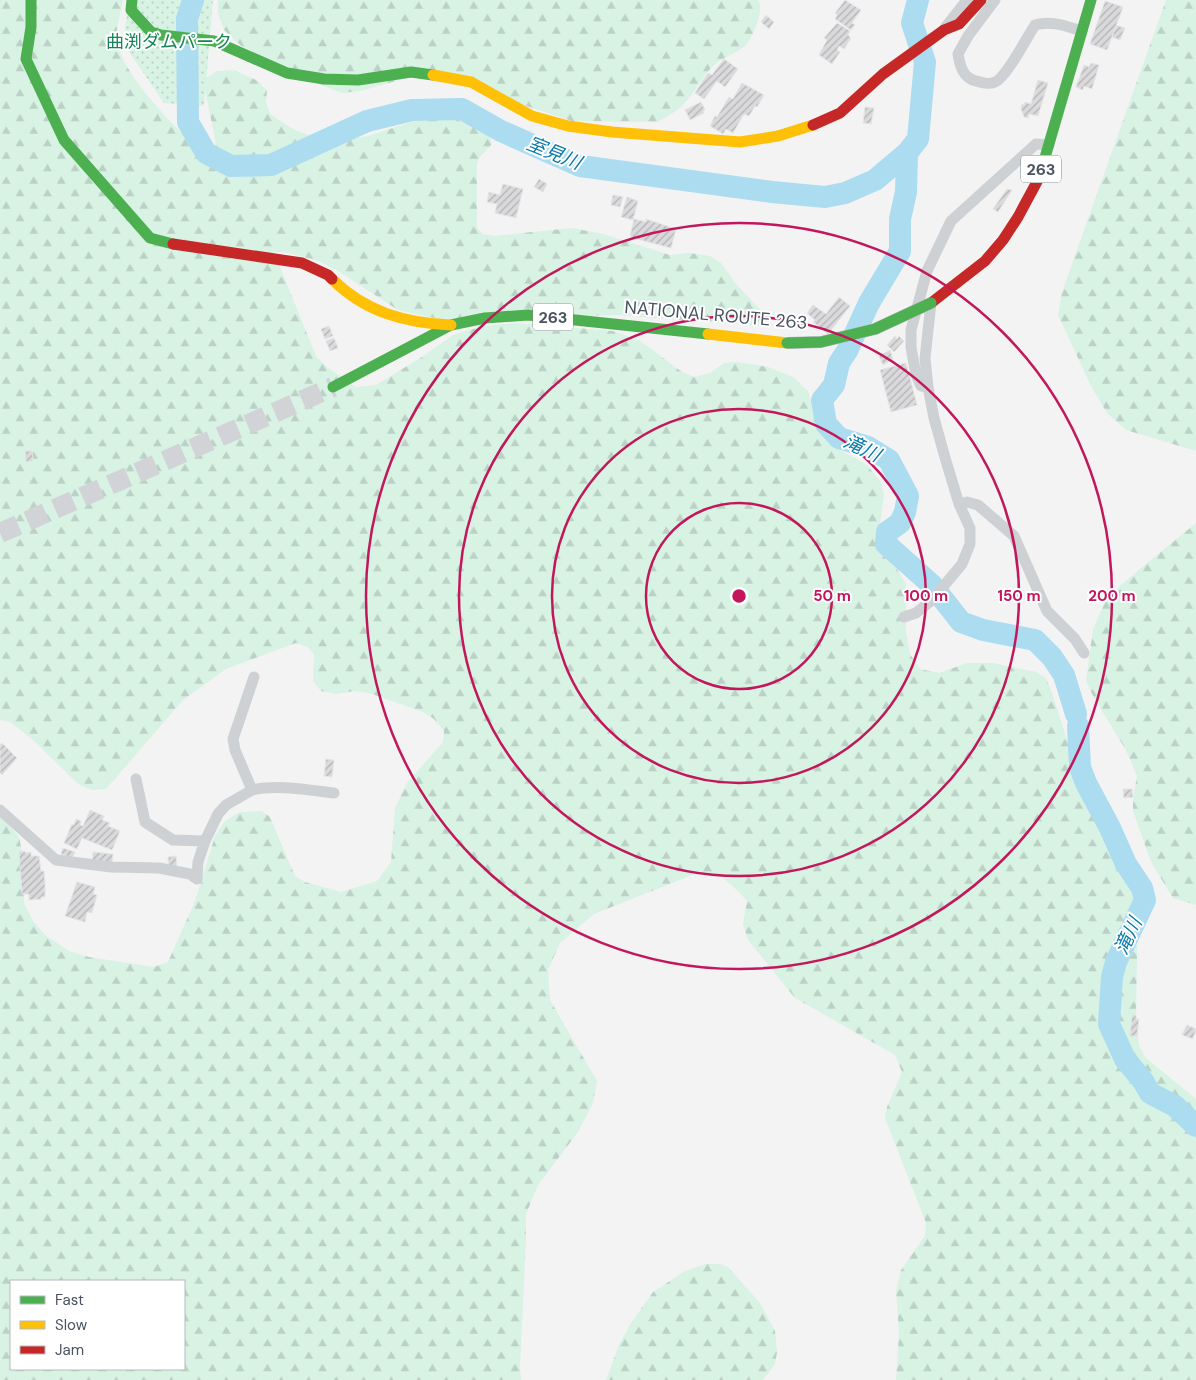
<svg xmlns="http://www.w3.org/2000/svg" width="1196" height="1380" font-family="'DM Sans','Noto Sans JP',sans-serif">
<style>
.forest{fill:url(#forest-firs);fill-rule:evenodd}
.park{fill:url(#park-dots)}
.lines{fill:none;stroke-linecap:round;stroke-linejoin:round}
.river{stroke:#acdcf0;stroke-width:22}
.building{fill:url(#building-hatch);stroke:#e4e5e6}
.highway-tunnel{stroke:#d1d3d6;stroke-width:20;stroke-dasharray:20 10;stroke-linecap:butt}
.street{stroke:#ced1d3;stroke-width:11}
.fast{stroke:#4caf50;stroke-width:11}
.slow{stroke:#ffc107;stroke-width:11}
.jam{stroke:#c62828;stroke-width:11}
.fast-bridge-casing{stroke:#b8bbc2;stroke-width:12;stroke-linecap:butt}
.fast-bridge{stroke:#4caf50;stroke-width:11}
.ring{fill:none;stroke:#c2185b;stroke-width:2.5}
.labels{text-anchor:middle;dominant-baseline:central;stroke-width:4;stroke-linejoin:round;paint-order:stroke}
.shield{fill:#fff;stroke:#808790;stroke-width:1}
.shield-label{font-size:16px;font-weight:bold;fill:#495360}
.park-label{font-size:18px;fill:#158557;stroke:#fff}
.street-label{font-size:18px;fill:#495360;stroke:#fff}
.water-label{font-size:19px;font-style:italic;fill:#097bab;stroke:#fff}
.centre{fill:#c2185b;stroke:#fff;stroke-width:2.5}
.ring-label{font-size:15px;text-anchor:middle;font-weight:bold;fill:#c2185b;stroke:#fff;stroke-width:4;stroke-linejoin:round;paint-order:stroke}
</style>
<defs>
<pattern id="forest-firs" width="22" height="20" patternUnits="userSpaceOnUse" patternTransform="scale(1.25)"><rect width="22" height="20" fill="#d8f2e4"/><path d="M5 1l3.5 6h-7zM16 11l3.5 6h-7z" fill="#bbd1c6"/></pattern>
<pattern id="park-dots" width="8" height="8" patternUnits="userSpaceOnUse" patternTransform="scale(1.25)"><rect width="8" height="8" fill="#d8f2e4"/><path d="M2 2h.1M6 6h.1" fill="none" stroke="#bbd1c6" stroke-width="1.8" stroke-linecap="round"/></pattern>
<pattern id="building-hatch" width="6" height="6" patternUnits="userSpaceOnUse" patternTransform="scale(1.25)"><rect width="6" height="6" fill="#dadadc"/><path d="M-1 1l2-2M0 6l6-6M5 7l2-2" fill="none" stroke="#b3b3b6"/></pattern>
</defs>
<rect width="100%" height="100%" fill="#f3f3f3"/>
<path class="forest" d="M0 0H123C121 10 115 32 117 42 126 84 189 139 219 170L215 139 205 89 206 78 217 71 234 70 258 81 267 91 266 102 270 114 293 129 316 138 342 139 365 137 411 122 429 119 452 117 490 135 492 144 479 158 477 164V228L483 234 494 236 572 228 603 234 670 255 689 253 710 256 721 263 736 284 768 318V324L761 326 618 315 439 319 398 310 338 271 319 261 284 252H274L316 356 327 367 356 387 376 385 422 357 453 335 483 326 517 323 613 331 639 340 682 372 694 377 710 373 724 363 737 362 768 367 793 377 808 391 819 432 828 443 867 465 880 481 884 494 880 524 881 542 906 584V632L910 654 920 669 939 673 967 663H993L1036 672 1046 678 1052 693 1086 799 1138 891 1136 1019 1139 1046 1146 1058 1196 1099V1380H896L899 1335 896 1291 901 1270 925 1236 926 1223 885 1118 887 1107 902 1072 895 1055 795 998 748 940 743 924 747 901 738 891 722 877 695 874 594 914 560 943 548 970 550 1000 597 1081 593 1103 578 1132 538 1185 526 1214V1240L520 1367 521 1380H0V814L19 837 23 856 24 903 33 921 45 935 69 951 89 957 153 967 168 962 195 901 215 836 225 821 240 812 262 811 270 817 295 876 305 882 341 892 377 881 391 862 395 808 407 783 443 742 444 731 434 719 423 712 369 693 354 691 337 694 321 691 313 681 314 655 308 647 296 643 226 669 183 700 106 789 92 790 78 784 33 740 10 722 0 720ZM11 1281H184V1369H11Z
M218 0H758C765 9 752 39 745 46 735 54 721 58 712 67 700 79 693 96 681 107 674 113 665 118 657 122L572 121 425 73 360 91 342 93 264 63 239 44 224 30 218 13Z
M1166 0H1196V451L1126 430 1107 413 1090 384 1058 315 1062 292Z
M1196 523V905L1173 898 1151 862 1133 811V798L1137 776 1126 750 1094 698 1086 681 1093 629 1106 600 1123 583Z
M706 1264H720L728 1267 760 1303 775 1331 777 1352 775 1364 763 1380H606L619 1345 631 1323 653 1292 685 1271Z"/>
<path class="park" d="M129 0H213L204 106 164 103 123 43Z"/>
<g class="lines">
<path class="river" d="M193 0 187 19 188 122 206 153 231 166 271 165 367 121 412 110 462 109 501 131 580 166 772 192 825 197 845 193 875 180 907 153 918 139 925 62 912 23 918 0
M907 153 906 192 900 219V251L869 303 847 351 839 363 834 385 822 400 826 424 839 438 868 447 889 460 908 496 905 512 900 523 887 532 886 544 932 585 961 622 983 630 1035 640 1052 657 1064 675 1076 714
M1078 726 1080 767 1086 783 1110 828 1126 864 1142 888 1145 900 1116 962 1112 977 1109 1024 1125 1059 1143 1081 1150 1093 1175 1106 1196 1126"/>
</g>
<path class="building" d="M845 0 861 10 852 23 855 25 851 30 835 19 837 15 835 13Z
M1105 1 1123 7 1107 50 1090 44Z
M766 15 774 22 769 29 761 22Z
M837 23 850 31 848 35 851 38 844 49 839 46 837 50 840 52 832 64 819 55 827 40 824 38Z
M1116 25 1125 28 1120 40 1112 37Z
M724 59 738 69 725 87 717 81 704 99 695 93 708 73 712 75Z
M1091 63 1099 65 1092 89 1084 86 1083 90 1076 87 1084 65 1089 67Z
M1038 80 1048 83 1038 116 1029 114 1028 118 1024 117 1021 109 1022 104 1024 105 1025 102 1031 104Z
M742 83 764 95 757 107 755 106 749 116 744 114 733 133 726 129 723 134 710 126 715 116 717 117 729 97 733 99Z
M701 102 705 110 703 111 704 113 690 120 685 110Z
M865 107 874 108 871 124 863 123Z
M539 179 547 184 543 192 534 187Z
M503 184 523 189 516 218 495 213 497 204 487 202 489 192 500 195Z
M1007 189 1012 190 998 212 993 209Z
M613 195 623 197 620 207 611 205Z
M627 197 638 201 633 220 621 217Z
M634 219 646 222V219L676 229 671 248 633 238V237L630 236Z
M839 297 850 306 828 334 813 322 815 320 807 313 813 305 826 314Z
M329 326 333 336 325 339 321 329Z
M895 336 897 339 899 336 904 341 894 352 887 345Z
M334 338 338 348 330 351 326 341Z
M890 350 893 359 883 365 879 356Z
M906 363 917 405 891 412 880 370Z
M25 451H32L33 461 26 462Z
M2 743 17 758 2 775 0 773V745Z
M326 759 334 760 332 777 324 776Z
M1123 789H1132L1133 797 1124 798Z
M90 810 104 816 102 820 110 823 108 826 120 831 112 850 82 838 77 849 64 843 72 824 74 825 76 819 81 821 80 825 83 826Z
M63 848 75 852 72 858 61 854Z
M25 851V853L31 852V856H39L41 871H44L45 883V897H41V899L29 900V894H22L19 852Z
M93 852 113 854 112 866 92 864Z
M176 856 177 868 169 869 168 857Z
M77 882 95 887 93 894 97 895 92 913 87 912 85 922 65 916Z
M1132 1015H1136V1019H1139L1137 1036H1130Z
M1187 1025 1196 1029 1193 1039 1182 1035Z"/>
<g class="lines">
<path class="highway-tunnel" d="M0 533 333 387"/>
<path class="street" d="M995 0 968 36 958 54C960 66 963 78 976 81 982 83 989 85 995 82 1006 78 1027 37 1035 25 1051 20 1066 26 1082 31
M945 28 967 0
M928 387 921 386 916 375 911 347V330L927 271 951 221 1036 144 1049 145
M959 504 967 502 978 505 1014 536 1047 611 1075 639 1084 653
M904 617 916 613 932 600 962 564 970 544V528L959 504 946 461 934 418 928 387 925 358 931 303
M136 779 145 822 173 840 205 841 218 814 226 805 252 790 235 750 233 739 254 677
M252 790C276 784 309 790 334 793
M0 810 56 860 111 867 159 868 190 874 197 879 198 862 205 841"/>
<path class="fast" d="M31 0V27L26 59 64 140 150 238 173 244
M132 0 131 10 151 32 161 35 214 41 287 73 324 79 358 80 411 72 433 75
M1039 178 1091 0
M333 387 451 325 485 318 528 315 708 334"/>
<path class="slow" d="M433 75 471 82 532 116 568 126 612 132 740 142 778 136 813 125
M332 279C365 312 405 323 451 325
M708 334 787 343"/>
<path class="jam" d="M813 125 840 113 883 74 944 30 959 24 981 0
M173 244 302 263 328 275 332 279
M931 303 985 261 1003 240 1018 217 1039 178"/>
<g class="fast-bridge-casing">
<path id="fast-bridge" d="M787 343 821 342 875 329 931 303"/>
</g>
<use href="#fast-bridge" class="fast-bridge"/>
</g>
<g class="ring">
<circle cx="739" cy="596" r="93"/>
<circle cx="739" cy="596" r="187"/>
<circle cx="739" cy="596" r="280"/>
<circle cx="739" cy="596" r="373"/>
</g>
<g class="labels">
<g class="shield">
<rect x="1021" y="155.5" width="40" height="27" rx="4"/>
<rect x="533" y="303.5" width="40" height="27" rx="4"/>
</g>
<g class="shield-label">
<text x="1041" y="169">263</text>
<text x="553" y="317">263</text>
</g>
<g class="park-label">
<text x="169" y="42">曲渕ダムパーク</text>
</g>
<g class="street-label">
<text transform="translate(716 315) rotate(5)">NATIONAL ROUTE 263</text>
</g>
<g class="water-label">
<text transform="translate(554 153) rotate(22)">室見川</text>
<text transform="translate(862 448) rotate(25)">滝川</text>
<text transform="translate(1128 936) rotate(-65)">滝川</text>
</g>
</g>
<circle cx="739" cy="596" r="8" class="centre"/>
<g class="ring-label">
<text x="832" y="601">50 m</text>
<text x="926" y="601">100 m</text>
<text x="1019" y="601">150 m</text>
<text x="1112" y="601">200 m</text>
</g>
<rect x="10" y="1280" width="175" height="90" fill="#ffffff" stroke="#b6babf"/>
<rect x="20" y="1296" width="25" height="8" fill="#4caf50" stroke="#b6babf"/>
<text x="55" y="1305" font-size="15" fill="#495360">Fast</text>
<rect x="20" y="1321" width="25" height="8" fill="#ffc107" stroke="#b6babf"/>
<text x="55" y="1330" font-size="15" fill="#495360">Slow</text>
<rect x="20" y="1346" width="25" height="8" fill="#c62828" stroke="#b6babf"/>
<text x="55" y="1355" font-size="15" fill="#495360">Jam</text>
</svg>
